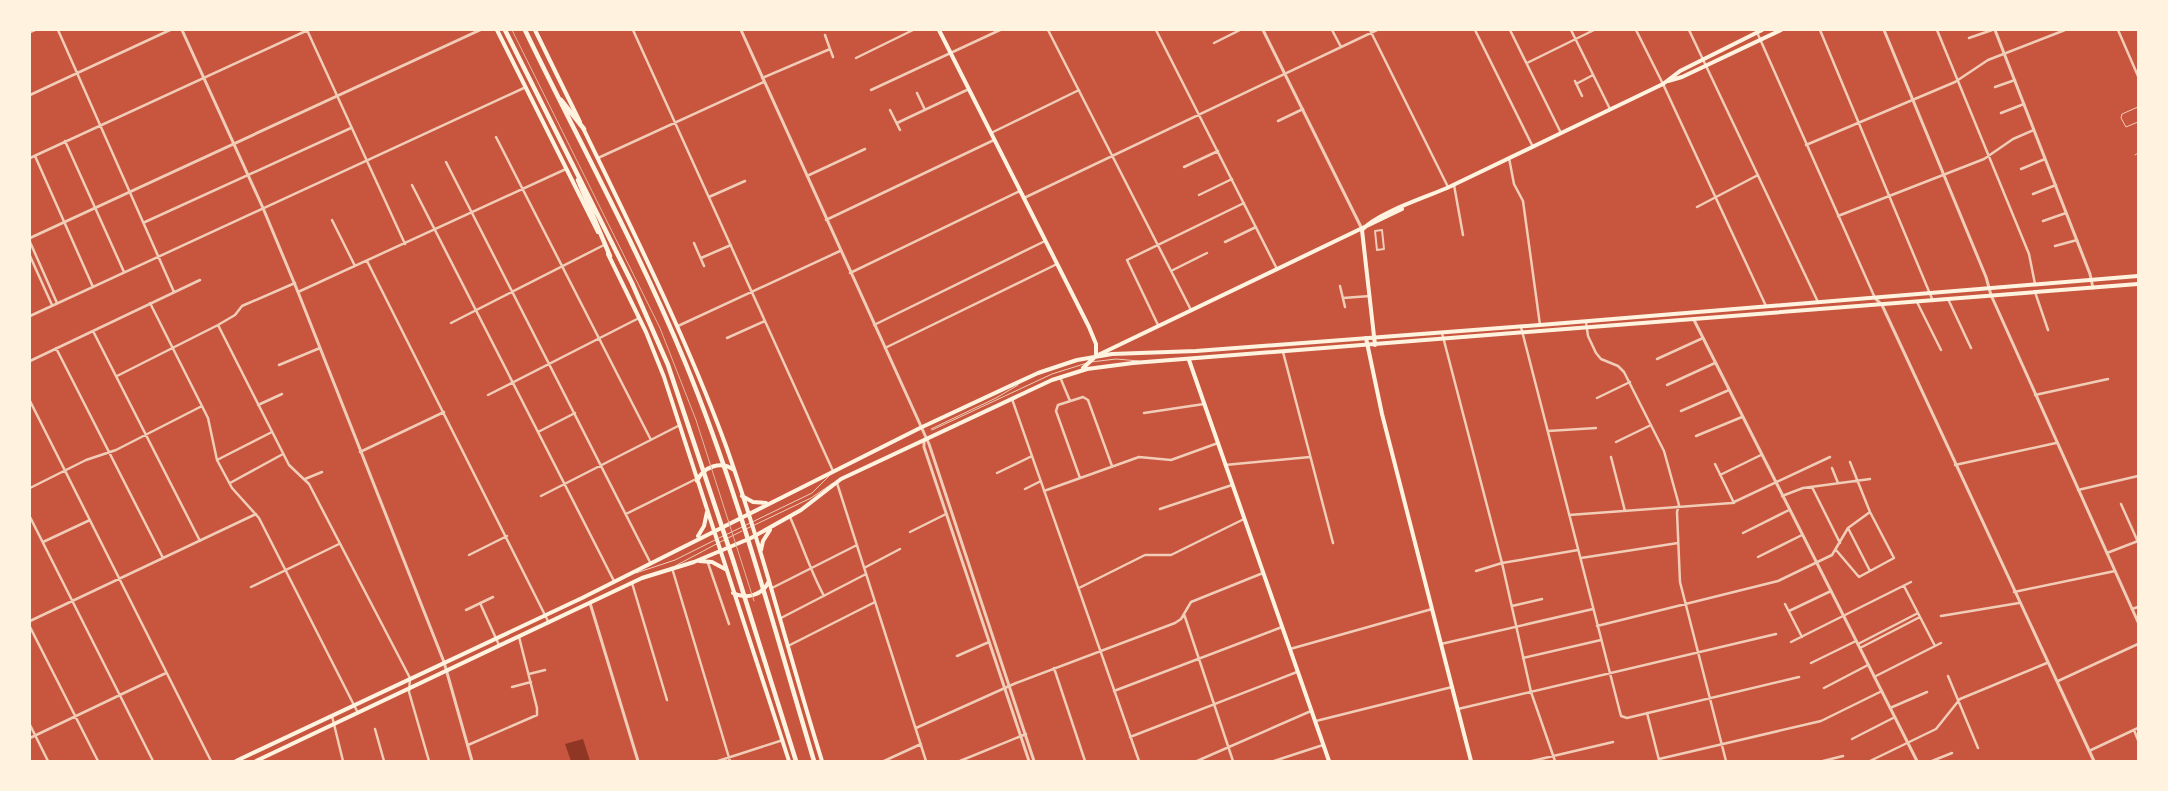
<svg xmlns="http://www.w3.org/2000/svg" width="2168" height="791" font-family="Karla,sans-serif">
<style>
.water{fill:#8f3625}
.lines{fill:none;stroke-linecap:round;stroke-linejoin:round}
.service{stroke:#f1ccb7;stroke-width:1}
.pedestrian{stroke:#f1ccb7;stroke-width:2}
.minor{stroke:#f1ccb7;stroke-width:2.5}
.tertiary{stroke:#f1ccb7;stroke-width:3}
.secondary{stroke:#fff3e0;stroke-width:4}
.primary{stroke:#fff3e0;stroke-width:4}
.motorway{stroke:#fff3e0;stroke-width:4.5}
.rail{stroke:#e9b49f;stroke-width:1}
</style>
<rect width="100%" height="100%" fill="#c8553d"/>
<path class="water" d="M583 739 590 761H571L565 744Z"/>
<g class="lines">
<path class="service" d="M2138 107 2122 114 2121 118 2126 127 2138 122
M2135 155 2138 153
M1091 362 1116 359 1139 361
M931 429 996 398 1018 385
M932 430 1052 374 1087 363
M746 525 812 493 831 474
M746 529 811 498 833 483
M719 538 742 527
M728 538 742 531
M675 566 724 540
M636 573 675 560 715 540"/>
<path class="pedestrian" d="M1382 230 1384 249 1377 250 1375 231Z"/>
<path class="minor" d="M58 30 174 292
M307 30 405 244
M633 30 833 471
M1048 30 1191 310
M1156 30 1277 269
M1332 30 1341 47
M1370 30 1448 187
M1475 30 1533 147
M1510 30 1561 133
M1571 30 1610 109
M1636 30 1663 84 1766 306
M1689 30 1818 302
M1756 30 1875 298
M1820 30 1933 301
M1937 30 2029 254 2035 284
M2118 30 2138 76
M30 32 35 30
M825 35 830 49
M1969 38 1992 30
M1214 43 1240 30
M856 58 913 30
M1527 63 1594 30
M762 78 830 49 833 57
M1575 81 1582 96
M1576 84 1593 75
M1995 87 2015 80
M871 90 1000 30
M917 93 925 110
M30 95 170 30
M890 110 900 130
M2001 113 2024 104
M1278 121 1303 109
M897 123 969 89
M991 133 1079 90
M496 137 651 440
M65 141 124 272
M1806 145 1955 82 1988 60 2065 30
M35 156 93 287
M30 158 308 30
M598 158 764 82
M1509 158 1514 184 1523 201 1540 325
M446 162 650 562
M1184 167 1218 151
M2021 169 2045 159
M807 176 865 149
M412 185 614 581
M1454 185 1463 235
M2033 194 2056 185
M1199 195 1232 179
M709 197 745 181
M1024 198 1377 30
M1697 207 1758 175
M1838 216 1984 159 2013 139 2034 130
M332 220 355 266
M826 220 994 140
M2043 221 2066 213
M145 222 351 128
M30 242 57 303
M1225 242 1256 227
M694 243 704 266
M2055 246 2077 240
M30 256 52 305
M701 258 731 245
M367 261 549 623
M1171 271 1207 253
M850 273 1020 191
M1340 286 1345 307
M298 292 566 169
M2035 292 2048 330
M1343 298 1370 296
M1948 299 1971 348
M1917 302 1941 350
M150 303 208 418 217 460 232 488 259 518 358 713
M30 316 526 87
M1586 322 1588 336 1596 353 1601 359 1618 366 1624 372 1664 451 1679 505 1677 512 1680 582 1726 761
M451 323 604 245
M218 325 289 465 309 484 410 678 409 692 429 761
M874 325 1045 241
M1158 325 1127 260 1244 203
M678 326 840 251
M1521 327 1621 716 1627 718 1799 677
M93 331 200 541
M1442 333 1502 563 1531 692 1555 761
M727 338 765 321
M56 348 163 558
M885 348 1057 264
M1283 352 1333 543
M1657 359 1703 338
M30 361 200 280
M279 365 320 348
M117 376 218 325 235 315 242 306 295 283
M1060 377 1070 401
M1667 385 1715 363
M488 395 639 318
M2035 395 2108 379
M1597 398 1630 382
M1012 399 1139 761
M30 401 211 761
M258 405 282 394
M1681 411 1729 390
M1144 413 1204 404
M1548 431 1596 428
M538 432 575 413
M1696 436 1742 417
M1616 442 1651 425
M360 452 444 412
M1611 457 1625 511
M217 460 272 432
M1715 464 1734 503
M1225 465 1310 457
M1955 465 2056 443
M1832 468 1838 483
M997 473 1032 456
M1720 475 1761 455
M1080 478 1056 411 1058 405 1083 397 1088 400 1112 466
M305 479 322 472
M230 483 283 454
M837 483 926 761
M1812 487 1840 543
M30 488 86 460 116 450 202 406
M1025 489 1041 481
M2078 490 2138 476
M1044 491 1139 457 1171 460 1218 443
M541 496 680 425
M1782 496 1803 488 1870 479
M2121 504 2138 542
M1160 509 1232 485
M626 514 696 479
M1569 515 1732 503 1830 457
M30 517 153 761
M790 517C802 544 810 570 824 596
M1848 528 1870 571
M910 532 946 514
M1743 533 1789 510
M43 542 90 520
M1836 550 1859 577 1894 558 1870 512 1850 462
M2107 553 2138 541
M469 555 507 536
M1758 557 1802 535
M1581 558 1678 543
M708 563 729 624
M672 568 730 761
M864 568 900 549
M1476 571 1502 563 1578 550
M632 583 667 700
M1904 586 1935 646
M251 587 339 544
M772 588 857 545
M1079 588 1145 555H1171L1244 519
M2014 592 2115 571
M480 603 499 645
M1785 604 1802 637
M1512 606 1542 599
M2132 609 2138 607
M466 610 493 597
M1789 611 1831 591
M1184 614 1233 761
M1941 616 2019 603
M781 618 866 574
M30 621 256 514
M1597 626 1778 581 1832 555 1848 528 1870 512
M30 627 98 761
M1791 642 1911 582
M1441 644 1593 609
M1858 644 1918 613
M788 646 875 602
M1860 648 1920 617
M1290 649 1432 609
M957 656 989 642
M1523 658 1601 640
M1811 663 1856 641
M1054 668 1085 761
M529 674 545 670
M1948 676 1978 748
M1874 677 1941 643
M2058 681 2138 644
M512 687 531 682
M1824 688 1868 665
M1114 691 1282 627
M1890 708 1927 692
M1458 709 1776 634
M1647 713 1659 760
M332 716 343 761
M1316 721 1452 687
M30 725 48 761
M916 728 1016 683 1175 623 1181 619 1191 602 1263 573
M375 729 384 761
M2134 730 2138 740
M1130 737 1297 672
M30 738 166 673
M1852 739 1895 717
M468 745 537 715V708L519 637
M2089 751 2138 728
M1659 759 1821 721 1882 691
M718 761 783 740
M884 761 921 744
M960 761 1026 734
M1197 761 1311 711
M1274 761 1323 745
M1532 761 1613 742
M1823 761 1843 756
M1870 761 1936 729 1960 699 2047 663
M1932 761 1952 753"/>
<path class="tertiary" d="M182 30 263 208 298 292 444 662 472 761
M741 30 929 444 1034 761
M1263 30 1362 229
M1884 30 1986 277 1991 295 2138 622
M1995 30 2090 274 2093 288
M30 238 480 30
M1875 298 1882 305 2094 761
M1694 320 1917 761
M924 440V447L1029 761
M590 603 638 761"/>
<path class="secondary" d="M939 30 1089 327 1096 344V356
M1366 338 1382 414 1471 761
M1189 360 1329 761"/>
<path class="primary" d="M497 30 598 232
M535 30 580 122
M1668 81 1682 77 1781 30
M583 128C634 233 686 337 726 446 763 550 789 656 822 761
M1362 230C1377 213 1424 198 1447 188 1519 154 1591 118 1663 84L1680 71 1762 30
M1362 230 1375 345
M608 254 646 332 664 377 789 761
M1083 368 1096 356 1402 209
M697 481C703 467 721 460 734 470
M742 496 753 502 766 503
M698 536 704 526 707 512
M761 550 763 541 770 530
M699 561 712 562 725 569
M733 593C746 600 763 595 769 581
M236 761 582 598 920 428 1038 373 1077 360 1112 354 1196 351 1540 325 2138 276
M256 761 642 578 694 562 751 538 801 510 841 479 1052 380 1087 369 1133 363 2138 284"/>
<path class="motorway" d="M505 30 632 283 668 365 733 560 796 761
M525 30C578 140 638 248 685 362 738 491 774 628 814 761
M561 100 584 129
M578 180 610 256"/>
<path class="rail" d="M512 30 660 328 696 420 754 601"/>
</g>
<rect width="2168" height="791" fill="none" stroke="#fff3e0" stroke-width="62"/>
</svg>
